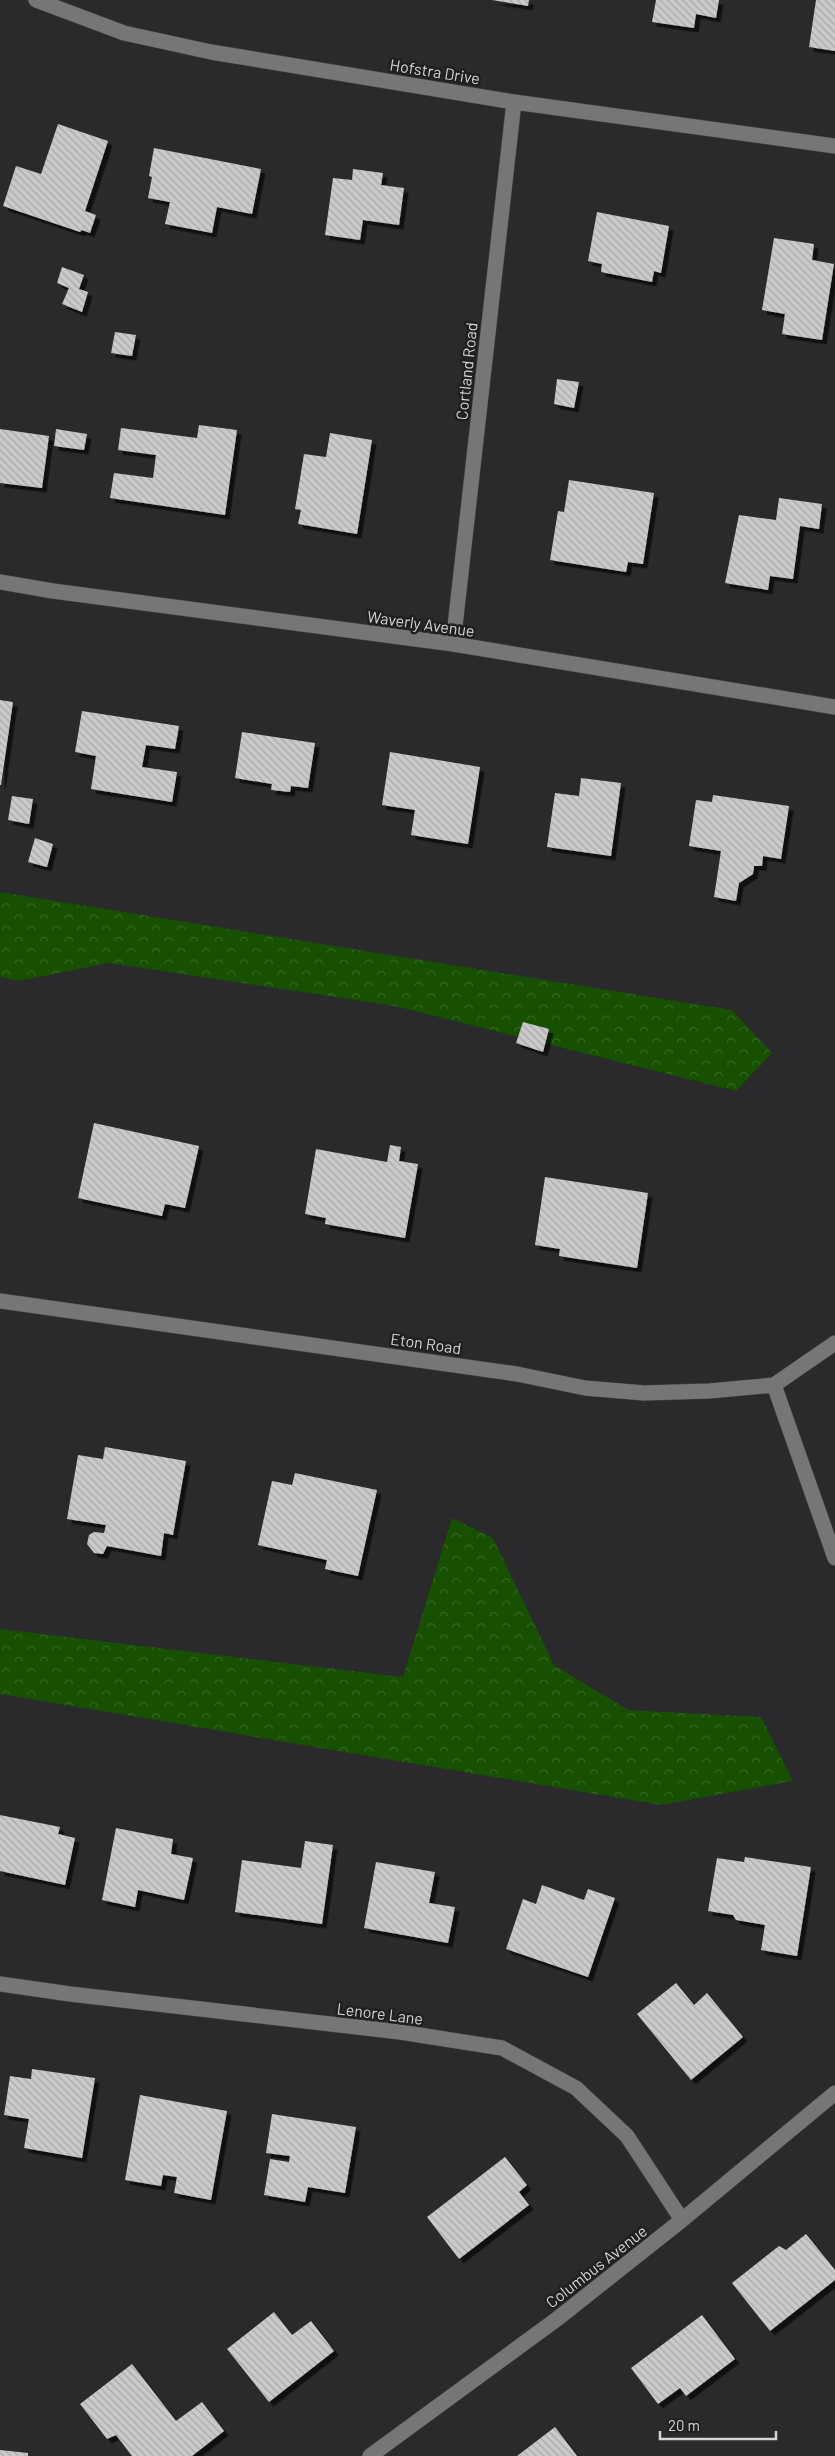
<svg xmlns="http://www.w3.org/2000/svg" width="835" height="2456" font-family="Barlow,sans-serif">
<style>
.forest{fill:url(#forest-crowns)}
.building{fill:url(#building-back-hatch);filter:url(#shadow)}
.lines{fill:none;stroke-linecap:round;stroke-linejoin:round}
.minor-casing{stroke:#454446;stroke-width:16}
.tertiary-casing{stroke:#454446;stroke-width:16}
.minor{stroke:#777578;stroke-width:15}
.tertiary{stroke:#777578;stroke-width:15}
.labels{text-anchor:middle;dominant-baseline:central;stroke-width:5;stroke-linejoin:round;paint-order:stroke}
.street-label{font-size:16px;fill:#d5d4d6;stroke:#211f22}
</style>
<defs>
<pattern id="forest-crowns" width="20" height="18" patternUnits="userSpaceOnUse" patternTransform="scale(1.25)"><rect width="20" height="18" fill="#165000"/><path d="M2 6a3 3 0 1 1 6 0M12 15a3 3 0 1 1 6 0" fill="none" stroke="#376824"/></pattern>
<pattern id="building-back-hatch" width="6" height="6" patternUnits="userSpaceOnUse" patternTransform="scale(1.25)"><rect width="6" height="6" fill="#ccc9cc"/><path d="M-1 5l2 2M0 0l6 6M5-1l2 2" fill="none" stroke="#a9a7a9"/></pattern>
<filter id="shadow"><feDropShadow dx="4.5" dy="4.5" stdDeviation="0" flood-color="#0009"/></filter>
</defs>
<rect width="100%" height="100%" fill="#2a292b"/>
<path class="forest" d="M0 892 732 1010 772 1053 736 1091 395 1006 109 963 19 981 0 977Z
M452 1518 493 1538 554 1665 628 1710 761 1717 793 1781 661 1805 0 1694V1629L403 1677Z"/>
<path class="building" d="M492 0H529L528 6Z
M656 0H719L716 18 696 14 694 28 652 22Z
M816 0H835V51L809 47Z
M58 124 108 141 85 211 96 215 90 233 82 230 80 232 3 206 16 166 41 174Z
M154 148 261 169 252 214 217 207 212 233 165 224 170 202 148 198 152 177 149 176Z
M353 169 383 173 381 185 404 188 399 225 363 220 360 240 325 235 333 178 352 180Z
M597 212 669 226 661 273 654 271 652 282 601 272 602 264 588 261Z
M774 238 814 244 812 260 834 264 822 340 782 334 785 314 762 310Z
M62 267 84 275 79 289 88 292 82 312 62 304 69 288 57 283Z
M115 332 136 335 132 356 111 353Z
M557 379 579 382 574 408 554 404Z
M199 425 237 430 225 515 110 498 114 473 153 478 156 455 118 450 121 428 197 438Z
M0 429 49 436 42 488 0 483Z
M56 429 87 434 84 450 54 446Z
M330 433 372 440 357 534 298 524 301 510 295 509 304 454 326 457Z
M569 480 654 493 643 564 628 562 626 572 550 560 558 511 564 512Z
M779 498 822 504 819 529 800 526 793 579 770 576 768 590 725 583 739 515 776 520Z
M0 700 13 702 1 785H0Z
M82 711 179 726 175 749 146 745 142 767 177 772 172 802 91 789 96 756 75 752Z
M242 732 315 743 308 788 291 786 290 792 271 790 272 784 235 778Z
M390 752 480 767 468 844 411 835 415 810 382 805Z
M581 778 621 783 611 856 547 847 555 793 579 796Z
M713 795 789 806 781 859 763 856 762 866H754L753 874 739 883 736 901 714 897 721 851 689 846 696 800 712 802Z
M12 796 33 799 29 824 8 820Z
M35 838 53 844 47 867 28 862Z
M523 1022 549 1029 543 1052 516 1043Z
M94 1123 199 1146 185 1208 165 1204 162 1216 78 1198Z
M390 1145 401 1147 399 1161 418 1164 405 1238 325 1224 326 1218 305 1214 316 1149 387 1162Z
M545 1177 648 1193 637 1268 559 1256 560 1249 535 1245Z
M105 1447 186 1461 173 1535 164 1533 161 1556 107 1546 103 1554 94 1553 87 1544 89 1535 94 1532 104 1533 106 1525 67 1519 78 1455 103 1459Z
M295 1473 377 1490 358 1576 325 1569 327 1560 258 1545 272 1481 292 1485Z
M0 1815 60 1827 58 1834 75 1838 65 1885 0 1871Z
M116 1828 173 1839 171 1854 193 1858 184 1900 138 1890 135 1907 102 1900Z
M305 1841 333 1845 322 1924 235 1912 242 1860 301 1868Z
M745 1857 811 1867 797 1956 761 1950 765 1925 736 1920 733 1915 708 1911 717 1858 744 1862Z
M376 1862 435 1872 429 1903 455 1907 448 1943 364 1928Z
M542 1885 584 1900 588 1889 615 1898 588 1977 506 1949 523 1899 536 1904Z
M676 1983 694 2005 707 1993 743 2037 691 2080 637 2014Z
M32 2069 95 2078 82 2158 24 2148 29 2119 4 2115 10 2076 31 2079Z
M140 2095 227 2111 211 2200 174 2193 177 2177 163 2175 161 2186 125 2180Z
M272 2114 356 2127 345 2193 308 2187 305 2202 264 2195 270 2159 289 2162 290 2156 266 2153Z
M505 2157 527 2185 519 2192 529 2205 459 2259 427 2217Z
M806 2234 835 2270V2280L770 2331 732 2283 779 2246 786 2250Z
M274 2312 292 2335 311 2321 334 2351 269 2402 227 2349Z
M702 2315 735 2359 686 2396 680 2388 658 2404 631 2368Z
M132 2364 176 2421 202 2402 224 2431 192 2456H132L116 2435 107 2439 80 2404Z
M555 2427 577 2456H517Z
M0 2450 28 2453V2456H0Z"/>
<g class="lines">
<g class="minor-casing">
<path id="minor" d="M36 0 124 33 211 52 514 102 835 146
M453 644 514 102
M0 1301 517 1374 585 1388 644 1393 709 1391 774 1385 835 1343
M774 1385 835 1558
M0 1984 70 1994 400 2032 502 2048 576 2088 627 2136 682 2220
M370 2456 557 2319 682 2220 835 2093"/>
</g>
<g class="tertiary-casing">
<path id="tertiary" d="M0 582 53 591 453 644 835 707"/>
</g>
<use href="#minor" class="minor"/>
<use href="#tertiary" class="tertiary"/>
</g>
<g class="labels">
<g class="street-label">
<text transform="translate(435 71) rotate(9)">Hofstra Drive</text>
<text transform="translate(466 371) rotate(-84)">Cortland Road</text>
<text transform="translate(421 623) rotate(8)">Waverly Avenue</text>
<text transform="translate(426 1343) rotate(8)">Eton Road</text>
<text transform="translate(380 2013) rotate(7)">Lenore Lane</text>
<text transform="translate(596 2266) rotate(-38)">Columbus Avenue</text>
</g>
</g>
<path d="M660 2431v8h116v-8" fill="none" stroke="#d5d4d6" stroke-width="2.5"/>
<text x="668" y="2431" font-size="15" fill="#d5d4d6" stroke="#211f22" stroke-width="4" paint-order="stroke">20 m</text>
</svg>
